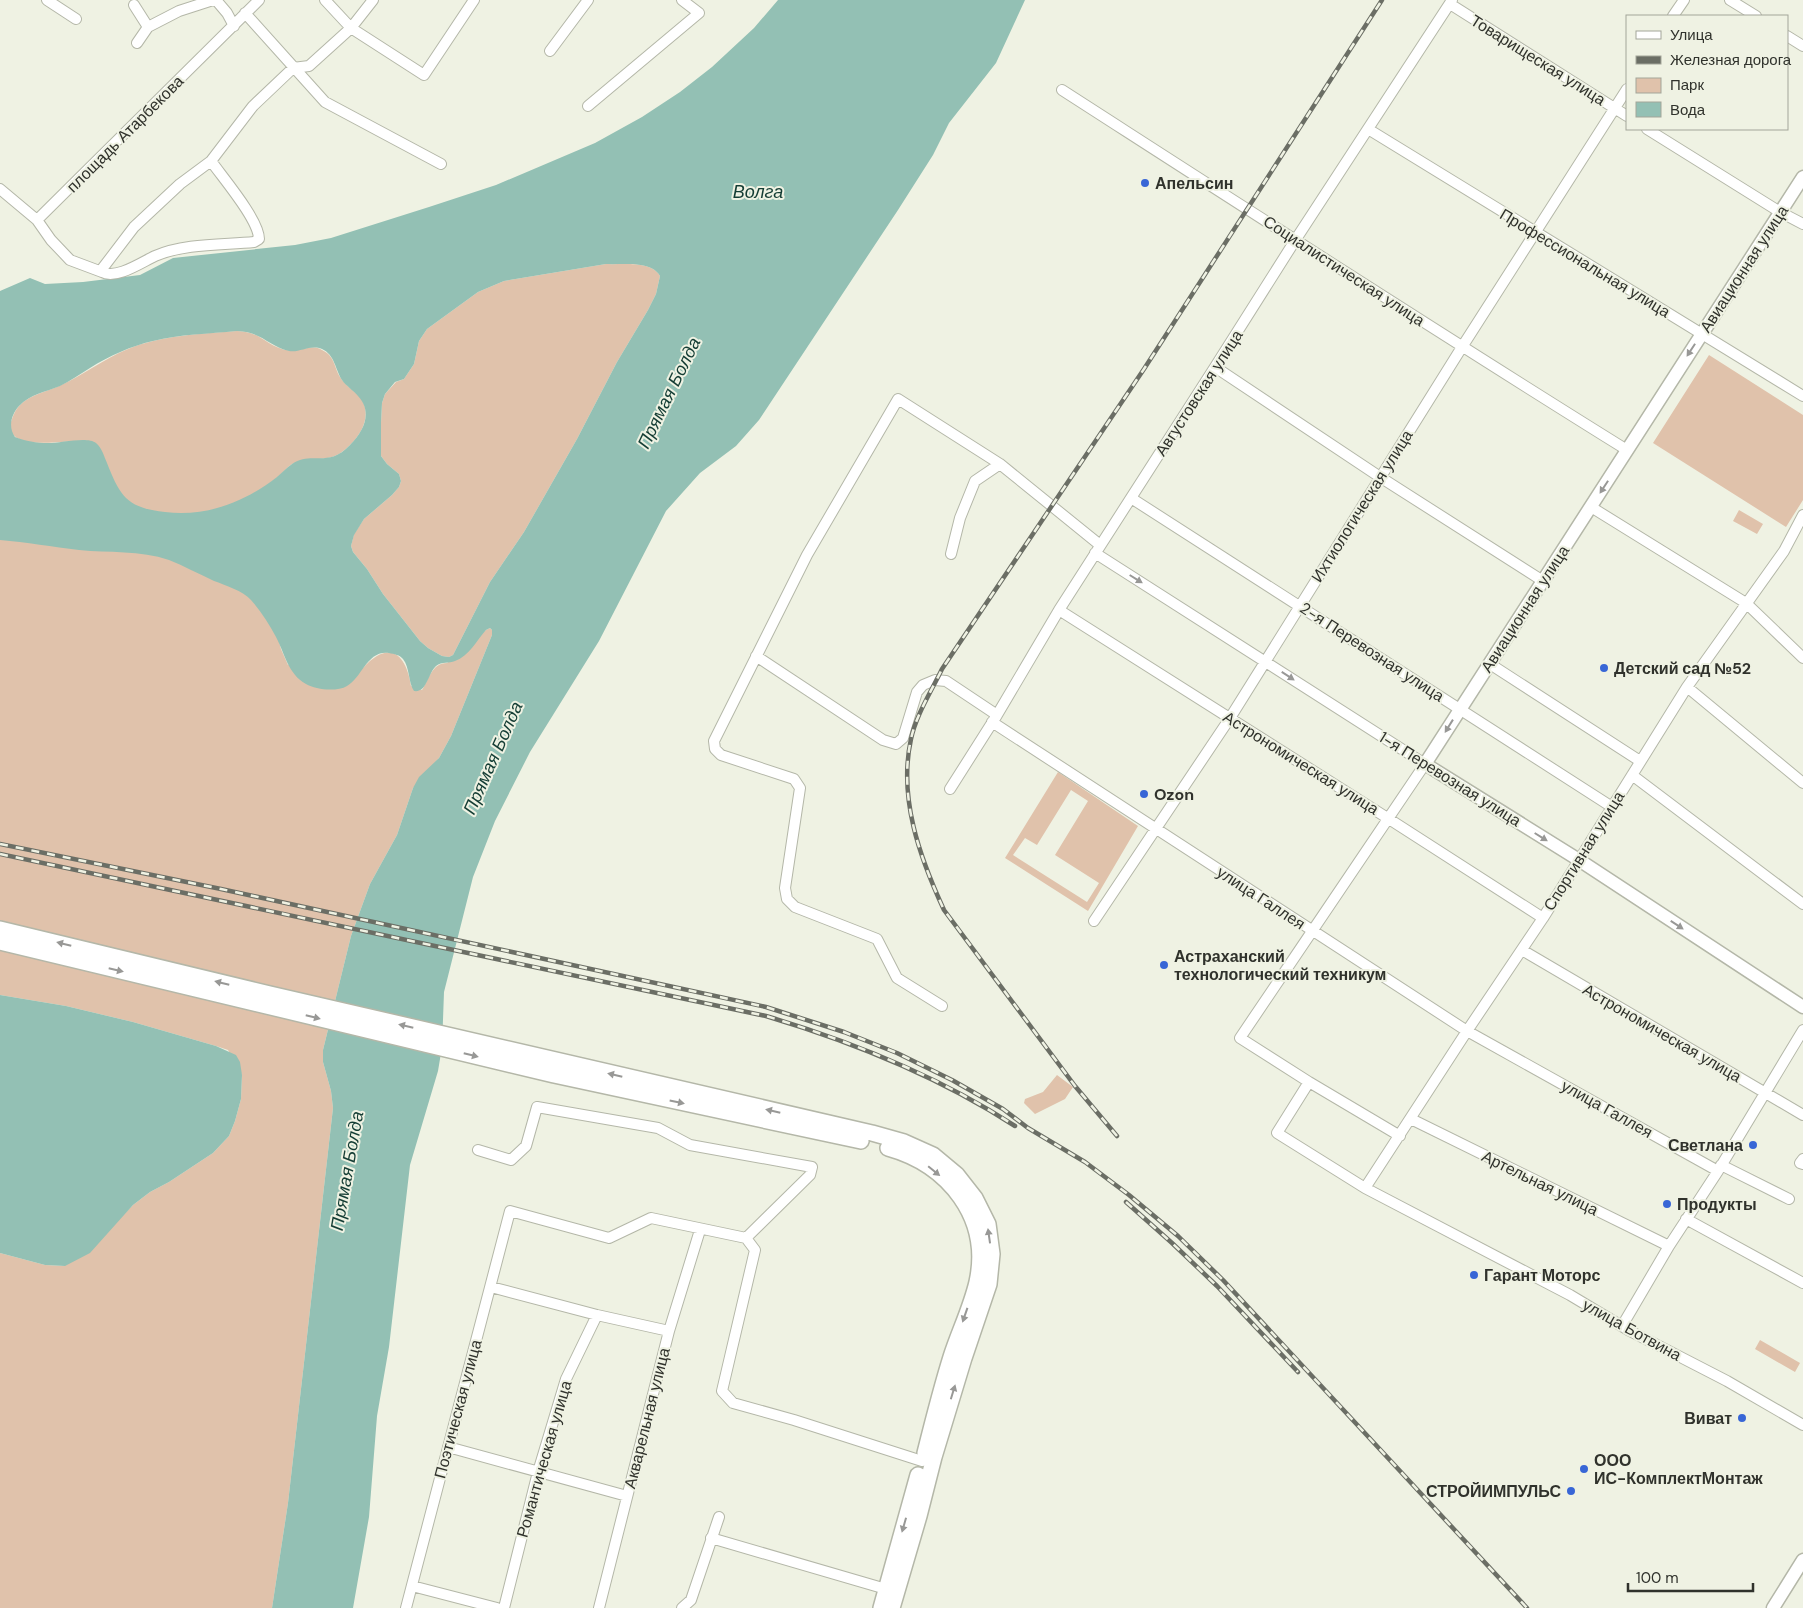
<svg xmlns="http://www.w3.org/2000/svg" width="1803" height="1608" font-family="'DM Sans',sans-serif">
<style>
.green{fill:#e0c2ab;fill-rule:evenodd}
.water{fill:#93c0b4;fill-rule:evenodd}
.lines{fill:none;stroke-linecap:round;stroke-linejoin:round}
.minor-casing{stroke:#b4b7a8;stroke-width:12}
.major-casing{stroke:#b4b7a8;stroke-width:15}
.highway-casing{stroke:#b4b7a8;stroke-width:18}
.minor{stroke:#fff;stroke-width:10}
.major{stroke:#fff;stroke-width:12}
.highway{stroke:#fff;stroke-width:15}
.rail-casing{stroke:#6b6e65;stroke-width:4.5}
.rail{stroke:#eff2e3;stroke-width:2.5;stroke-dasharray:8;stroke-linecap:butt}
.oneway{fill:#989896}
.poi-dot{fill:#3866d6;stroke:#eff2e3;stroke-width:2}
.labels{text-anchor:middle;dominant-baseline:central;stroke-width:4;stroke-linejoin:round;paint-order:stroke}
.street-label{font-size:16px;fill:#30322c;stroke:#eff2e3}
.poi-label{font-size:16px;font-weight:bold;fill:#30322c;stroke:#eff2e3;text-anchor:start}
.water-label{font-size:18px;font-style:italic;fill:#143d34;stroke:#eff2e3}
</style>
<rect width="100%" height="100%" fill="#eff2e3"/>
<path class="green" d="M606 264C622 265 651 260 660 276L656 294 648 310 617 362 577 439 524 532 490 582 453 655 449 657 442 656 428 648 420 641 383 594 367 569 353 552 351 546 354 534 364 519 392 495 399 487 401 481 399 474 387 464 381 456V423L382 403 385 394 396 382 404 379 414 364 419 341 427 329 478 292 504 281Z
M237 331C261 332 263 343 282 349 296 354 311 343 322 350 335 356 334 367 340 377 345 385 352 389 359 396 373 412 363 433 349 446 331 464 319 456 297 462 289 464 285 471 279 476 268 486 254 493 241 501L281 649 288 665 363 668C388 640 406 652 411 686L422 690C429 679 432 663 447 663L486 630 490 628 492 630V635L451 736 439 758 413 788 397 835 370 884 351 936 323 1050V1062L331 1091 333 1108 288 1503 272 1608H0V1253L45 1265 64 1266 107 1232 133 1205 150 1192 169 1182 213 1153 229 1136 235 1121 241 1099 242 1075 228 1050 216 1046 133 1022 66 1006 0 995V505L74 441C58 442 4 450 11 422 13 416 15 410 20 405 31 394 47 392 61 385 84 375 103 359 128 349 162 335 201 334 237 331Z
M1709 355 1803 415V500L1786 527 1653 443Z
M1739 510 1763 524 1757 534 1733 521Z
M1058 772 1138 826 1088 911 1005 858ZM1071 790 1088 801 1055 855 1099 883 1087 902 1013 855 1025 838 1037 845Z
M1057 1075 1073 1087 1065 1099 1035 1114 1024 1103 1025 1099 1043 1092Z
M1760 1340 1800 1363 1795 1372 1755 1349Z"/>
<path class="water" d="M778 0H1025L996 63 949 123 933 155 898 210 759 420 736 446 700 473 666 511 599 641 530 752 495 821 473 877 444 992 442 1047 438 1071 410 1165 389 1347 377 1416 369 1517 353 1608H272L288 1503 333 1108 331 1091 323 1062V1050L351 936 370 884 397 835 413 788 419 777 439 758 451 736 492 635V630L490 628 486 630C477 640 469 656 455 661 449 664 442 661 436 666 428 673 427 693 414 691 408 682 410 668 403 659 400 655 394 654 389 653 367 650 362 678 347 686 337 692 316 690 306 684 288 674 285 654 276 637 269 624 261 611 251 600 243 591 225 585 214 581 199 574 184 566 169 560 140 550 109 553 79 550 53 547 26 542 0 540V291L30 278 45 284 83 282 140 275 173 258 295 245 331 238 429 207 496 185 595 143 642 117 680 92 712 67 754 28ZM606 264C622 265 651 260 660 276L656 294 648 310 617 362 577 439 524 532 490 582 453 655 449 657 442 656 428 648 420 641 383 594 367 569 353 552 351 546 354 535 364 519 392 495 399 487 401 481 399 474 387 464 381 456V423L382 403 385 394 395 382 404 379 414 364 419 341 427 329 478 292 504 281ZM237 331C262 332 268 346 289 351 300 353 310 344 322 349 335 355 335 369 342 380 346 386 353 390 358 396 373 412 364 431 350 445 327 469 312 450 292 464 286 468 282 473 277 477 245 502 207 517 165 512 127 508 120 496 107 463 104 456 102 448 96 443 88 436 60 443 48 443 36 443 26 441 15 437 8 427 11 415 19 406 30 394 46 392 60 386 70 381 80 374 90 368 109 356 131 346 153 341 180 334 209 334 237 331Z
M0 995 66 1006 133 1022 216 1046 236 1055 240 1062 242 1075 241 1099 235 1121 229 1136 213 1153 169 1182 150 1192 133 1205 90 1253 65 1266 45 1265 0 1253Z"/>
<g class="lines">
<g class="minor-casing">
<path id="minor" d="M47 0 76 19
M216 0 227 13 234 26
M325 0 351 28 424 75 474 0
M1730 0 1756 16
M1450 4 1627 116
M134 5 148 27
M245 13 325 102 441 164
M1673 16 1684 0
M1787 36 1803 46
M137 43 148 27 179 11 213 0
M550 51 588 0
M1062 90C1250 211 1437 332 1627 450
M588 106 699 13 682 0
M1368 129 1803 396
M1647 129 1780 212 1803 224
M211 161C223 178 259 220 259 239L254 242C223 245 185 243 155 256 142 262 116 280 102 272V269L134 227 180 184 211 161 253 106 293 68 309 66 351 28 373 0
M0 189 37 220 51 240 70 260 102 272
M37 220 259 0
M1215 367 1380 477 1543 581
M1131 498 1612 807
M1591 507 1746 603 1803 658
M1095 553 1425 764 1240 1038 1309 1082 1400 1136
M951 554 960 518 975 481 1000 464
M1059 610 1389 819 1543 918
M756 656 883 740 896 744 903 738 917 692 923 685 935 680 946 681 997 715
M1490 664 1640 761
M1687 687 1803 783
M992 722 1467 1031 1718 1171
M1632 775 1803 904
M950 789 997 715 1059 610 1215 367 1296 239 1452 0
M1094 921 1230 718 1462 347 1627 89
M1522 950 1803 1115
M942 1006 897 978 877 939 795 907 787 899 785 888 800 788 794 779 721 755 715 749 714 741 807 555 898 399 1000 464 1100 545
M1309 1082 1277 1133 1365 1188 1570 1295 1630 1331 1727 1381 1803 1425
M1411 1119 1669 1246
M478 1150 511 1160 526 1146 537 1107 658 1128 690 1145 812 1167 810 1175 746 1238
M1803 1159 1800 1163 1803 1164
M1721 1165 1789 1199
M1365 1188 1467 1031 1543 918 1687 687 1784 551 1803 515
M1686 1219 1803 1283
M491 1287 597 1315 669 1331
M1622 1326 1669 1246 1718 1171 1803 1030
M448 1447 627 1496
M711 1538 886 1589
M412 1586 497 1608
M406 1608 510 1211 609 1238 651 1218 746 1238 755 1250 722 1391 733 1403 794 1420 922 1461
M504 1608 538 1472 566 1379 597 1315
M599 1608 669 1331 700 1230
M682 1608 691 1600 719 1517"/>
</g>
<g class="major-casing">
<path id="major" d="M1803 177 1425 764 1579 860 1803 1007
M1773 1608 1803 1560"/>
</g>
<g class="highway-casing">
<path id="highway" d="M0 929 270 994 872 1133 904 1142 933 1155 957 1175 975 1198 988 1224 992 1254 989 1284 964 1358 934 1457 919 1516 892 1608
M0 942 554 1075 861 1141
M888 1148C949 1165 991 1218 977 1282 971 1308 959 1332 951 1357 941 1389 933 1421 925 1453
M881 1608 918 1475"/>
</g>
<use href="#minor" class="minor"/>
<use href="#major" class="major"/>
<use href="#highway" class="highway"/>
<g class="rail-casing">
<path id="rail" d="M0 844 221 889 766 1007 844 1032 897 1053 952 1080 1003 1109 1028 1128 1085 1162 1129 1195 1178 1236 1223 1280 1527 1608
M0 854 766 1016C853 1042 938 1076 1015 1126
M1117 1136 1075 1086 944 910C920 858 898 798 911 739 916 715 931 692 942 669L1144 369 1382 0
M1126 1202 1172 1243 1217 1286 1298 1372"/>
</g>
<use href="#rail" class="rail"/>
</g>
<defs><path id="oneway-solid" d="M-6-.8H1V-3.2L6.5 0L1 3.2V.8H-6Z" transform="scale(1.25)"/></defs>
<g class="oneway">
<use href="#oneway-solid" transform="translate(1691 350) rotate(123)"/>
<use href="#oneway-solid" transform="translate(1604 487) rotate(123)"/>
<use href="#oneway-solid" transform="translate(1136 579) rotate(32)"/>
<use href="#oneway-solid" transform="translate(1288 676) rotate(33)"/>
<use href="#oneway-solid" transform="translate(1449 726) rotate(122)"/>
<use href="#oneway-solid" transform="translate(1541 837) rotate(32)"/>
<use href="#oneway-solid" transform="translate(1677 925) rotate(33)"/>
<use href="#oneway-solid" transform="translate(64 944) rotate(-166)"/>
<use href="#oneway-solid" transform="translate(116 970) rotate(13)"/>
<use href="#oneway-solid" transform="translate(222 983) rotate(-166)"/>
<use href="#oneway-solid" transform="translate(313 1017) rotate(14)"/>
<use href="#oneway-solid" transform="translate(406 1026) rotate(-167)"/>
<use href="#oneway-solid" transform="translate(471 1055) rotate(14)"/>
<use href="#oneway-solid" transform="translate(615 1075) rotate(-167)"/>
<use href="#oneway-solid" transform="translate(677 1102) rotate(12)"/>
<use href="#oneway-solid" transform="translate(773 1111) rotate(-167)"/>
<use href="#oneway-solid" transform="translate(934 1171) rotate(39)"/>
<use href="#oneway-solid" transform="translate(989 1236) rotate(-98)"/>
<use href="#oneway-solid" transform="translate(965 1315) rotate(109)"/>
<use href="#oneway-solid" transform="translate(953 1392) rotate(-73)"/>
<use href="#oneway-solid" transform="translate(904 1525) rotate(106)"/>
</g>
<g class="poi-dot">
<circle cx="1145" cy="183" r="5"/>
<circle cx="1604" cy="668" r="5"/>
<circle cx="1144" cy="794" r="5"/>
<circle cx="1164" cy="965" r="5"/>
<circle cx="1753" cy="1145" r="5"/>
<circle cx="1667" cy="1204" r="5"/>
<circle cx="1474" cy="1275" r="5"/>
<circle cx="1742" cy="1418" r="5"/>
<circle cx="1584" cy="1469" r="5"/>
<circle cx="1571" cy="1491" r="5"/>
</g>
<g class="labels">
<g class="street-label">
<text transform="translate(1538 60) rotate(32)">Товарищеская улица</text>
<text transform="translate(125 134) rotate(-45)">площадь Атарбекова</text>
<text transform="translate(1585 263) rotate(31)">Профессиональная улица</text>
<text transform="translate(1744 269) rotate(-57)">Авиационная улица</text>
<text transform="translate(1344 271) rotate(33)">Социалистическая улица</text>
<text transform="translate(1199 393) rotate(-57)">Августовская улица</text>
<text transform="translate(1362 506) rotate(-58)">Ихтиологическая улица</text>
<text transform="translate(1525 609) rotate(-57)">Авиационная улица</text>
<text transform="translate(1372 652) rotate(33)">2-я Перевозная улица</text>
<text transform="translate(1301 763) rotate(32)">Астрономическая улица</text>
<text transform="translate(1450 779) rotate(32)">1-я Перевозная улица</text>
<text transform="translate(1584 851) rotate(-58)">Спортивная улица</text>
<text transform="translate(1261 898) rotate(33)">улица Галлея</text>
<text transform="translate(1662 1033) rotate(30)">Астрономическая улица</text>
<text transform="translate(1607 1109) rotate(29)">улица Галлея</text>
<text transform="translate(1540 1183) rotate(26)">Артельная улица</text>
<text transform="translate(1632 1330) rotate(29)">улица Ботвина</text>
<text transform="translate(458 1409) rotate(-75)">Поэтическая улица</text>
<text transform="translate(647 1418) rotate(-76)">Акварельная улица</text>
<text transform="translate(544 1459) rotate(-74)">Романтическая улица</text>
</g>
<g class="poi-label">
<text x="1155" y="183">Апельсин</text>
<text x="1614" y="668">Детский сад №52</text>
<text x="1154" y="794">Ozon</text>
<text x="1174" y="956">Астраханский<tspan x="1174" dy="18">технологический техникум</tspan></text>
<text x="1743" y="1145" text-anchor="end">Светлана</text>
<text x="1677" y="1204">Продукты</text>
<text x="1484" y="1275">Гарант Моторс</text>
<text x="1732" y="1418" text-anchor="end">Виват</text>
<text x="1594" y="1460">ООО<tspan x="1594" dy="18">ИС-КомплектМонтаж</tspan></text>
<text x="1561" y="1491" text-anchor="end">СТРОЙИМПУЛЬС</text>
</g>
<g class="water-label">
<text x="758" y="192">Волга</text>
<text transform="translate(669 393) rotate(-64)">Прямая Болда</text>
<text transform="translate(493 758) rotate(-66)">Прямая Болда</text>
<text transform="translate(347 1171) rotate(-80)">Прямая Болда</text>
</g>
</g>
<rect x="1626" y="15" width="162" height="115" fill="#eff2e3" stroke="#a3a59a"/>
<rect x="1636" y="31" width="25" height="8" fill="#ffffff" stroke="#a3a59a"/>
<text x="1670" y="40" font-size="15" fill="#30322c">Улица</text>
<rect x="1636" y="56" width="25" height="8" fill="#6b6e65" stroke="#a3a59a"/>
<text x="1670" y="65" font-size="15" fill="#30322c">Железная дорога</text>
<rect x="1636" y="78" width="25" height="15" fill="#e0c2ab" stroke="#a3a59a"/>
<text x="1670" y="90" font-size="15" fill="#30322c">Парк</text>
<rect x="1636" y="102" width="25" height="15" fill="#93c0b4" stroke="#a3a59a"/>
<text x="1670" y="115" font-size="15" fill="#30322c">Вода</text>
<path d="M1628 1583v8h125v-8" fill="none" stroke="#30322c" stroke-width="2.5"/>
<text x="1636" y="1583" font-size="15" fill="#30322c" stroke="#eff2e3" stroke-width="4" paint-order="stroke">100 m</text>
</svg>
